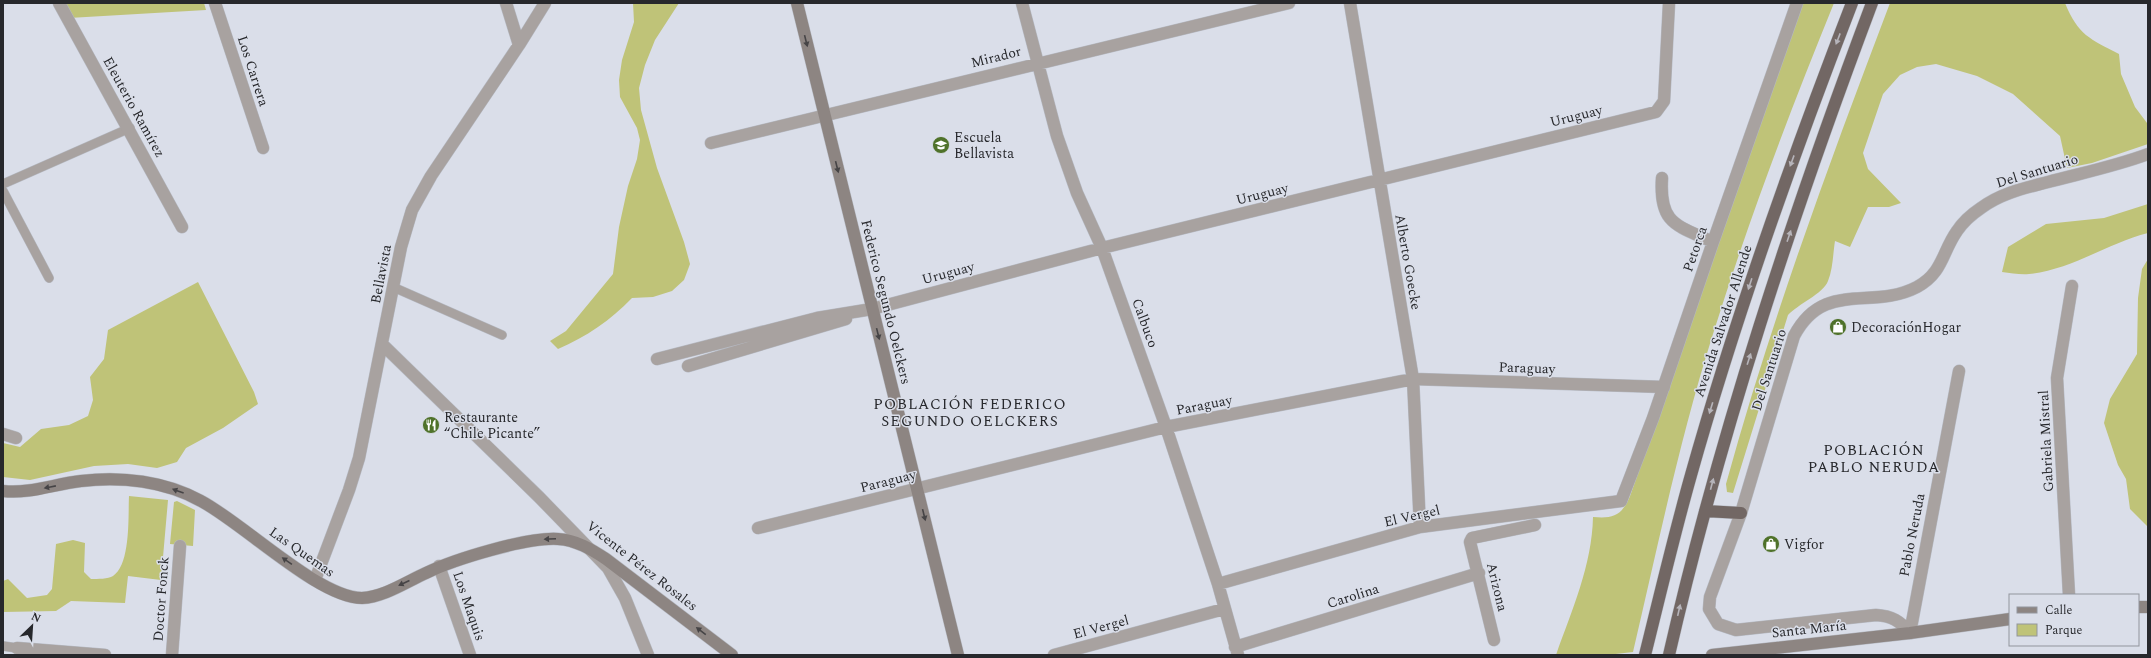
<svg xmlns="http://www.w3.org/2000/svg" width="2151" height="658" font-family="Spectral,serif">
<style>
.green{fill:#bfc378}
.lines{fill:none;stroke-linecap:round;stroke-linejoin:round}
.service-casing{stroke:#b6bac3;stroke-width:10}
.minor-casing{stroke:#b6bac3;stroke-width:13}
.secondary-casing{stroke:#b6bac3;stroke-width:13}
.trunk-casing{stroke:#b6bac3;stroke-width:13}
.service{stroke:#a8a2a0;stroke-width:9}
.minor{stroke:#a8a2a0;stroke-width:12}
.secondary{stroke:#8d8582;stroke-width:12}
.trunk{stroke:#726764;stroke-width:12}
.oneway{fill:#b6b4ba}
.oneway2{fill:#464446}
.labels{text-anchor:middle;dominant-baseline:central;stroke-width:3;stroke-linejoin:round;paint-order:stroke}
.street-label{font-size:14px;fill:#27282c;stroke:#dadee9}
.poi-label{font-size:14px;fill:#27282c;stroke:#dadee9;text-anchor:start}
.neighbourhood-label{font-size:15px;letter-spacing:1px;fill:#27282c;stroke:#dadee9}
</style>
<rect width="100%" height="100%" fill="#dadee9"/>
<path class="green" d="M60 3H204L206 10 69 18Z
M633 3H679L655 40 645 65 639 88 641 110 657 168 684 242 690 264 684 280 672 291 653 297 632 298C611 320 586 337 558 349L550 341 566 331 613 274 619 227 628 186 637 159 640 140 637 128 620 97 619 80 622 60 634 22Z
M1803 3H1834C1790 111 1748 222 1713 334 1680 438 1658 545 1633 652L1607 655H1556C1572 610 1592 565 1593 517 1614 519 1622 515 1630 496Z
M1890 3H2065C2078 35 2090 39 2119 54L2121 74 2135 107 2147 123 2148 144 2092 163 2067 168 2060 136 2013 94 1977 76 1936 64 1917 67 1900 75 1883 94 1863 153 1868 169 1901 203 1889 207H1868L1850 247 1835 241C1833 253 1833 269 1828 281 1823 294 1798 304 1788 315L1733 493 1727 492 1726 484C1771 320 1830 161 1890 3Z
M2148 204V233C2108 243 2071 270 2029 274 2021 275 2011 273 2002 272L2008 247 2046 224 2104 218Z
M2148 259V527L2130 509 2126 479 2118 465 2104 423 2110 399 2137 354 2138 298 2142 269Z
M198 282 254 392 258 404 223 428 186 448 177 462 157 468 128 464 94 466 30 480 3 477V443L20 447 41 429 69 425 88 416 93 400 90 377 104 359 108 330Z
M129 496 168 500 161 580 128 576 125 603 71 601 56 611 3 612V581L8 579 27 598 47 595 52 589 56 544 73 540 85 543 84 572 91 579C98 579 108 579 113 576 131 564 128 516 129 496Z
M177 501 195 510 193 546 170 544 174 502Z"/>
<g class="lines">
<g class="service-casing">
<path id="service" d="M3 184 130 128
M3 191 49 278
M393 287 502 335
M3 646 17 648"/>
</g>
<g class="minor-casing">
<path id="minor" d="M59 3 182 227
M215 3 263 148
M506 3 519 45
M1022 3 1057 136 1077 193 1102 248 1166 427 1218 584 1238 655
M1350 3 1413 379 1420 527
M711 143 1289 3
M1662 178C1659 224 1676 225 1713 242
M383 345 539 497 608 568 625 598 648 655
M657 359 817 318 872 309 1102 248 1656 112 1664 101 1669 3
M688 366 846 319
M3 434 16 438
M758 528 1166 427 1413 379 1664 387
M439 566 470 655
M315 580 349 490 359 458 401 247 412 210 431 176 519 45 545 3
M1218 584 1420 527 1621 501 1653 418 1713 242 1797 3
M2069 595 2057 378 2072 286
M1910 633C1900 621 1892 616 1876 615L1736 630 1718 624 1709 609 1710 597 1741 513 1794 336C1824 279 1871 311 1917 287 1943 273 1942 252 1957 231 1963 222 1972 214 1981 208 2001 193 2025 188 2048 182 2082 173 2116 166 2148 154
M1910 633 1959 371
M1494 640 1470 542 1472 538 1535 525
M1235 647 1479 573
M17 648 105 655
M172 655 180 546
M1054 655 1224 609"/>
</g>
<g class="secondary-casing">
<path id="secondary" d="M797 3 958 655
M3 491C30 494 54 484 81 481 121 476 165 481 201 501 243 523 319 598 362 598 384 597 406 582 426 573 455 559 527 537 558 539 576 540 591 549 606 559L732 655
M2138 607H2148
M1712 655 1910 633 2010 619"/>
</g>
<g class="trunk-casing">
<path id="trunk" d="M1705 511 1741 513
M1645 655C1660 595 1674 535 1691 475 1736 315 1792 158 1852 3
M1669 655C1720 433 1792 216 1872 3"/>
</g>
<use href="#service" class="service"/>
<use href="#minor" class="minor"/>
<use href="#secondary" class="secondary"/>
<use href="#trunk" class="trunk"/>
</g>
<defs><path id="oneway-solid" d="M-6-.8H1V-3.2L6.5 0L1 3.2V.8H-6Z"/></defs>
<g class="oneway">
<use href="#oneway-solid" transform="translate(1838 39) rotate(111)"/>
<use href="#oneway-solid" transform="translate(1792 161) rotate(110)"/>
<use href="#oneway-solid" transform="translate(1789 236) rotate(-71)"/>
<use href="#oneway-solid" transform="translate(1750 284) rotate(108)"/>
<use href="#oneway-solid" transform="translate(1749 359) rotate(-72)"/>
<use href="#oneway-solid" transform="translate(1711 408) rotate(107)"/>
<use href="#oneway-solid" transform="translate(1712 484) rotate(-75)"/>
<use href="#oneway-solid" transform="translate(1679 610) rotate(-77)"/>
</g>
<g class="oneway2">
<use href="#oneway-solid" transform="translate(806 41) rotate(76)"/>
<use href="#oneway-solid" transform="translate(837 167) rotate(76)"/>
<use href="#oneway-solid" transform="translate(878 334) rotate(76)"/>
<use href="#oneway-solid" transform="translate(50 487) rotate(169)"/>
<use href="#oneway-solid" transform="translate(178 491) rotate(-160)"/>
<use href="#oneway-solid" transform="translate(924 515) rotate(76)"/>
<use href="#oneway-solid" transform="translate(550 539) rotate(177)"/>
<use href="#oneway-solid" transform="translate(287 561) rotate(-145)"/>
<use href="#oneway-solid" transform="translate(404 583) rotate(155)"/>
<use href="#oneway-solid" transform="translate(701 631) rotate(-143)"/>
</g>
<defs>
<g id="school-disc" transform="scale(0.9)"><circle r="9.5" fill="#4f722a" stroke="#dadee9"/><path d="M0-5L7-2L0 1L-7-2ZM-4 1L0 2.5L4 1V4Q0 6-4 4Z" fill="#fff"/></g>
<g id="shop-disc" transform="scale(0.9)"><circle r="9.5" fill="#4f722a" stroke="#dadee9"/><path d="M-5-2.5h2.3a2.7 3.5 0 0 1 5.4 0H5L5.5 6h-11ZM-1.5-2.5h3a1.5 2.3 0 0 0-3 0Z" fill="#fff"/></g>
<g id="restaurant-disc" transform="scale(0.9)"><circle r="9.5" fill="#4f722a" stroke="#dadee9"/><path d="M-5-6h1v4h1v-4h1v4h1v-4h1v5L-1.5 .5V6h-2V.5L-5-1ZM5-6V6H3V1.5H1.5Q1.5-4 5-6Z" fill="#fff"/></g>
</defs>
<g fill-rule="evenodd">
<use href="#school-disc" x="941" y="145"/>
<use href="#shop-disc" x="1838" y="327"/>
<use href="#restaurant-disc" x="431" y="425"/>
<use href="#shop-disc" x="1771" y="544"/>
</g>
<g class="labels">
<g class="street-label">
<text transform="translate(996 57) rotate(-14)">Mirador</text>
<text transform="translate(253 71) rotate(72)">Los Carrera</text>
<text transform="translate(134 107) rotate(61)">Eleuterio Ramírez</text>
<text transform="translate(1576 116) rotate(-14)">Uruguay</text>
<text transform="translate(2037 171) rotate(-17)">Del Santuario</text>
<text transform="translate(1262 194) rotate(-14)">Uruguay</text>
<text transform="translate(1695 249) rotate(-71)">Petorca</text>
<text transform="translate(1408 262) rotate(80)">Alberto Goecke</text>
<text transform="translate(948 273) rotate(-15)">Uruguay</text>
<text transform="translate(381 274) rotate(-79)">Bellavista</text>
<text transform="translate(886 302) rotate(76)">Federico Segundo Oelckers</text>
<text transform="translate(1723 321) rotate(-72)">Avenida Salvador Allende</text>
<text transform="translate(1145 323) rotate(70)">Calbuco</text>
<text transform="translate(1527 368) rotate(2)">Paraguay</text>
<text transform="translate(1769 370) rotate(-72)">Del Santuario</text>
<text transform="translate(1204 405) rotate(-11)">Paraguay</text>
<text transform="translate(2046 441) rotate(-93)">Gabriela Mistral</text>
<text transform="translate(888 481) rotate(-14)">Paraguay</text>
<text transform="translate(1412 516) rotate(-13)">El Vergel</text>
<text transform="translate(1912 535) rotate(-79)">Pablo Neruda</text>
<text transform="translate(302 552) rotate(35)">Las Quemas</text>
<text transform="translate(642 566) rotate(38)">Vicente Pérez Rosales</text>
<text transform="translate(1497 587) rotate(76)">Arizona</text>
<text transform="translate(1353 596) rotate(-17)">Carolina</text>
<text transform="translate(161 599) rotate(-86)">Doctor Fonck</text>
<text transform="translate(469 606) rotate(71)">Los Maquis</text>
<text transform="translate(1101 627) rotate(-15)">El Vergel</text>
<text transform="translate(1809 629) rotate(-6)">Santa María</text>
</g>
<g class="poi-label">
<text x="954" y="137">Escuela<tspan x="954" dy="16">Bellavista</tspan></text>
<text x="1851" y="327">DecoraciónHogar</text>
<text x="444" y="417">Restaurante<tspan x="444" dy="16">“Chile Picante”</tspan></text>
<text x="1784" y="544">Vigfor</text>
</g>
<g class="neighbourhood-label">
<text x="970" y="404">POBLACIÓN FEDERICO<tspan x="970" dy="17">SEGUNDO OELCKERS</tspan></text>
<text x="1874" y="450">POBLACIÓN<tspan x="1874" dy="17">PABLO NERUDA</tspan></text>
</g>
</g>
<rect width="2151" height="658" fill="none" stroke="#27282c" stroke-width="8"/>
<rect x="2009" y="594" width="130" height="52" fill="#dadee9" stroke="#92959d"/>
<rect x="2017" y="607" width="20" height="6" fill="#8d8582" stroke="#92959d"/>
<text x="2045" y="614" font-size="12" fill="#27282c">Calle</text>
<rect x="2017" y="624" width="20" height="12" fill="#bfc378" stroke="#92959d"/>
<text x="2045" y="634" font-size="12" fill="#27282c">Parque</text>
<g transform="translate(32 626) rotate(25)" stroke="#dadee9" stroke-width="3" paint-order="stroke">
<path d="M0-3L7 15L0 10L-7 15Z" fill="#27282c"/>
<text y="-6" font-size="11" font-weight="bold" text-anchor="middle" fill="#27282c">N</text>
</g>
</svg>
